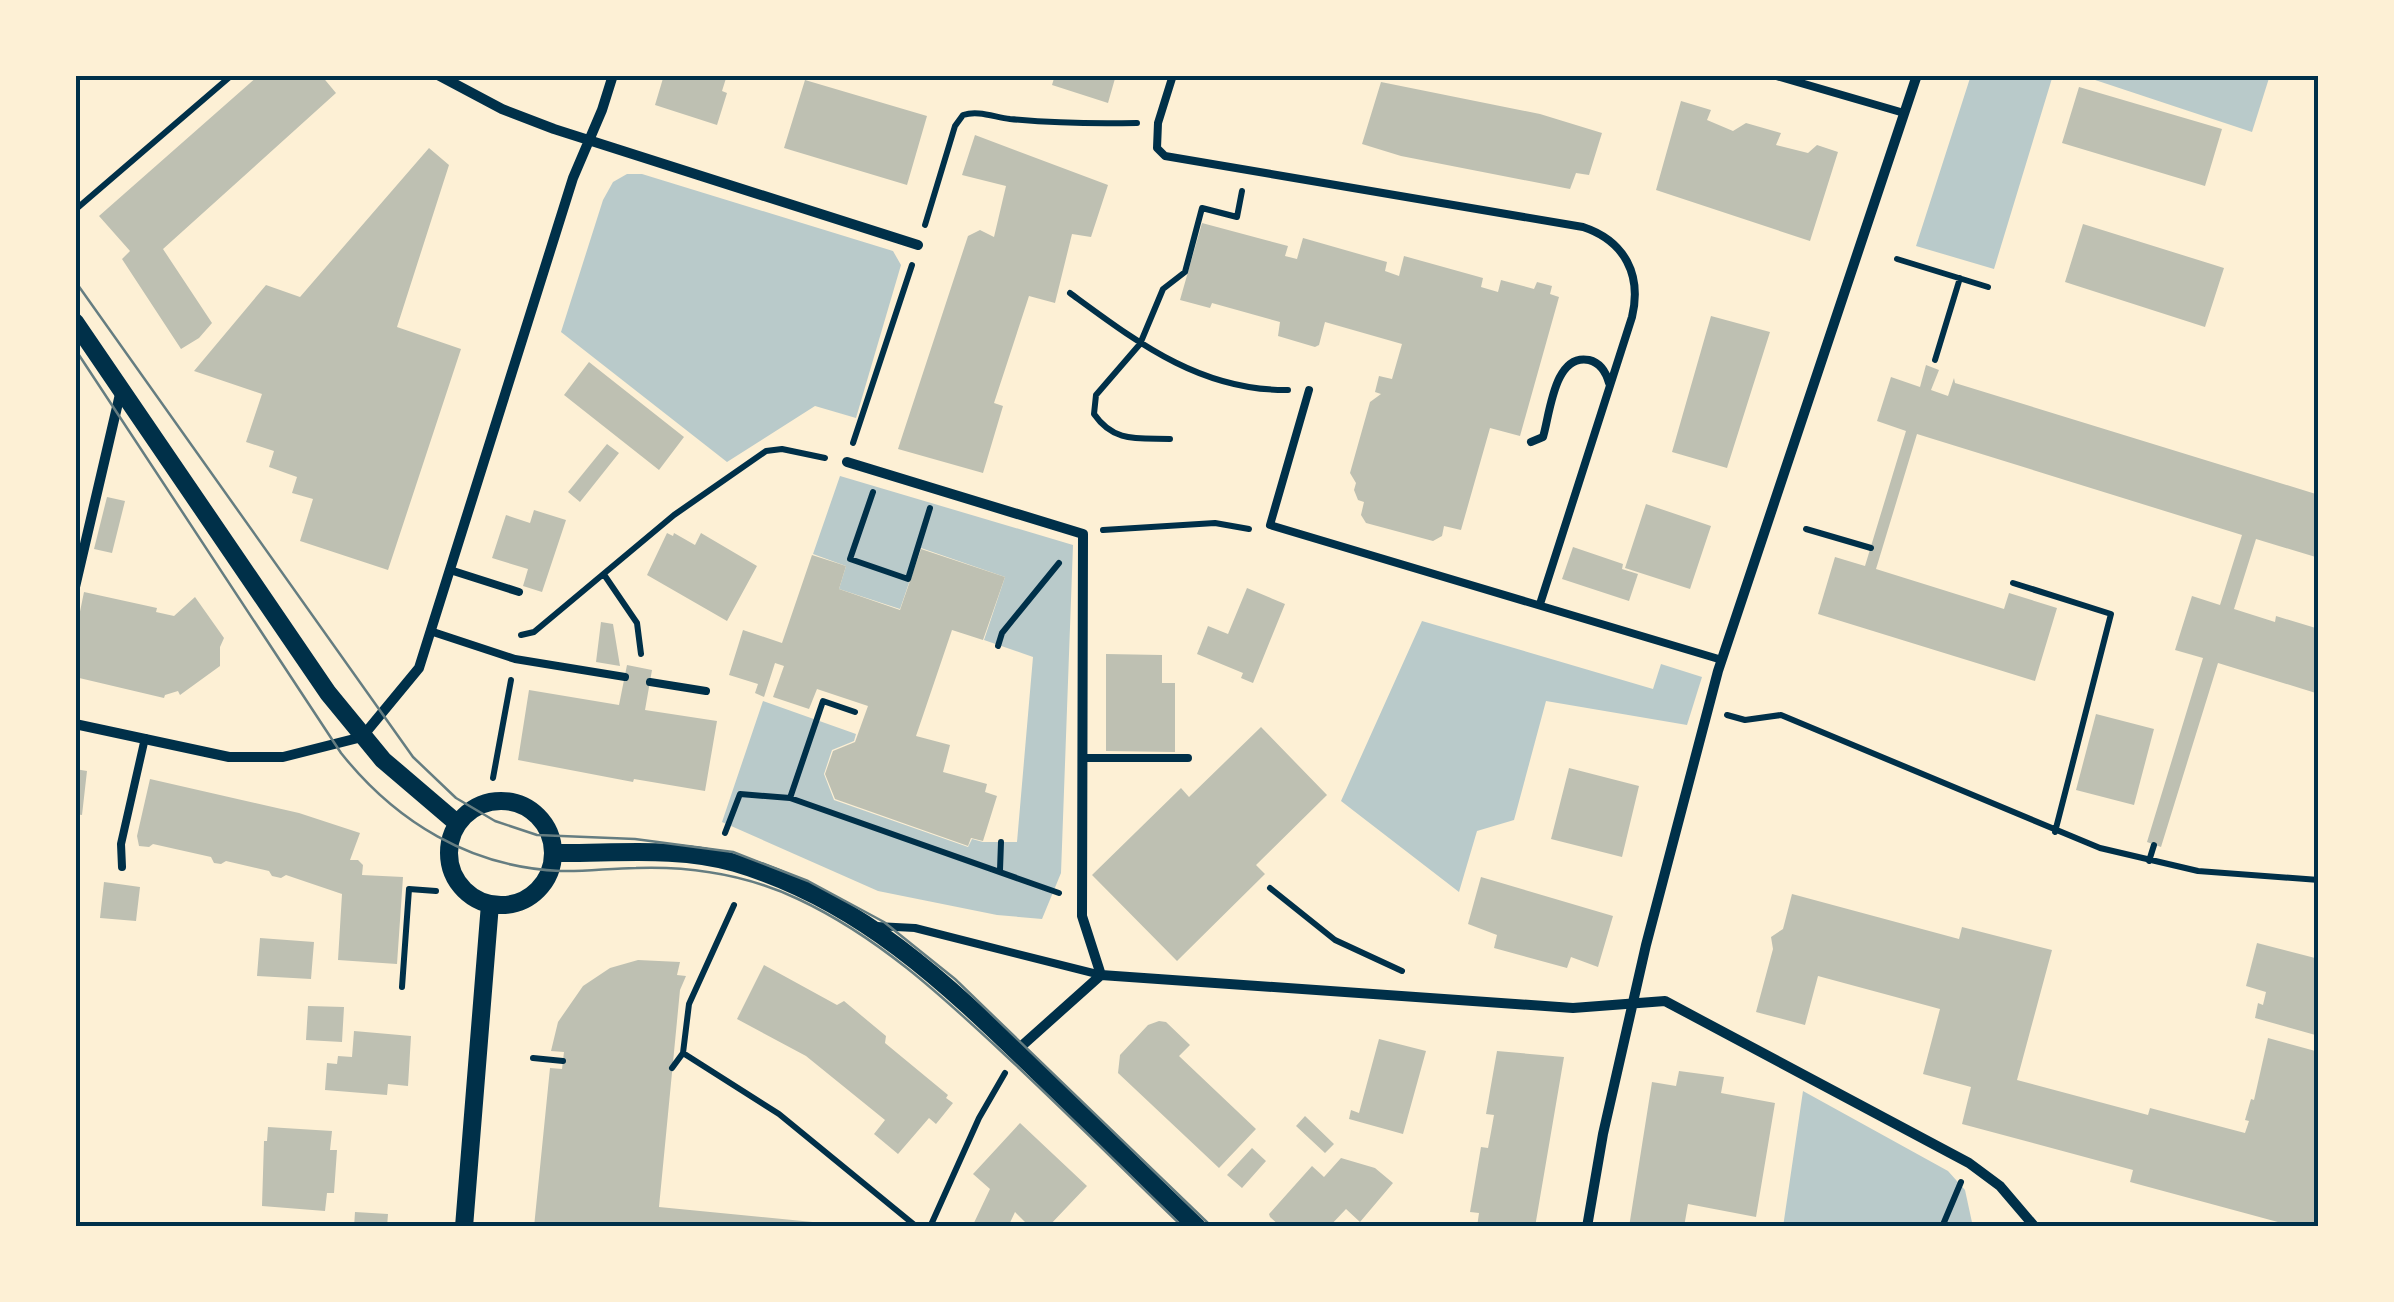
<svg xmlns="http://www.w3.org/2000/svg" width="2394" height="1302" font-family="'Archivo Narrow',sans-serif">
<style>
.green{fill:#b9caca}
.building{fill:#bec0b2}
.lines{fill:none;stroke-linecap:round;stroke-linejoin:round}
.path{stroke:#003049;stroke-width:6}
.service{stroke:#003049;stroke-width:8}
.minor{stroke:#003049;stroke-width:10}
.tertiary{stroke:#003049;stroke-width:18}
.tram{stroke:#657d81;stroke-width:2.5}
.neatline{fill:none;stroke:#003049;stroke-width:4}
</style>
<rect width="100%" height="100%" fill="#fdf0d5"/>
<path class="green" d="M1971 75H2053L1994 269 1916 246Z
M2080 75H2270L2252 132Z
M627 174H642L893 251 901 265 856 418 815 406 727 462 561 332 603 200 613 182Z
M840 476 1073 545 1061 873 1042 919 997 915 878 891 722 822 763 701 856 734 854 741 832 750 824 774 834 800 968 847 972 839 983 842H1017L1033 657 984 640 1005 577 921 548 900 609 839 589 846 566 813 554Z
M1422 621 1653 689 1661 664 1702 677 1687 725 1546 701 1514 820 1477 831 1459 892 1341 801Z
M1803 1091 1948 1171 1965 1190 1973 1227H1783Z"/>
<path class="building" d="M259 75H321L336 93 163 249 212 323 199 338 181 349 122 259 130 251 99 216Z
M664 75H727L722 91 727 93 717 125 655 105Z
M1055 75H1116L1108 103 1052 85Z
M805 80 927 116 907 185 784 148Z
M1381 82 1540 114 1602 133 1589 175 1576 173 1570 189 1401 156 1362 144Z
M2079 87 2222 129 2205 186 2062 143Z
M1681 101 1711 110 1707 120 1733 131 1746 123 1781 133 1776 145 1808 153 1817 145 1838 152 1810 241 1656 190Z
M975 135 1108 185 1091 237 1072 234 1055 303 1029 296 994 403 1003 406 983 473 898 449 968 236 980 230 994 237 1006 186 962 175Z
M429 148 449 165 397 327 461 349 388 570 300 541 313 499 292 493 297 477 269 467 274 451 246 442 262 394 194 371 266 285 300 297Z
M1202 223 1288 246 1285 256 1297 259 1303 238 1387 262 1385 271 1399 276 1404 256 1483 278 1481 287 1498 292 1501 280 1534 289 1537 282 1552 286 1550 294 1559 297 1520 436 1490 428 1461 530 1444 526 1442 536 1433 541 1366 523 1361 515 1364 502 1358 500 1354 490 1356 483 1350 473 1370 402 1381 394 1375 392 1379 376 1392 379 1402 344 1325 322 1319 345 1315 347 1278 336 1280 322 1212 303 1210 308 1180 300Z
M2083 224 2224 268 2205 327 2065 282Z
M1711 316 1770 332 1727 468 1672 452Z
M589 362 684 437 659 470 564 395Z
M1926 365 1939 370 1931 390 1948 396 1954 378 1955 383 2319 495V558L2256 539 2234 609 2275 622 2276 616 2319 629V694L2218 663 2161 847 2147 842 2203 658 2175 650 2192 596 2220 605 2242 535 1917 434 1876 569 2004 609 2009 593 2057 608 2035 681 1818 614 1835 557 1865 566 1906 431 1877 421 1891 377 1920 387Z
M607 444 619 453 580 502 568 492Z
M107 497 125 501 112 553 94 549Z
M1646 504 1711 526 1690 589 1625 568Z
M534 510 566 520 542 592 523 586 528 569 492 558 506 515 530 523Z
M667 533 673 536 674 533 695 545 701 533 757 566 727 621 647 575Z
M1573 547 1623 564 1622 569 1638 574 1629 601 1562 579Z
M921 549 1005 577 983 640 952 630 916 736 950 745 943 772 987 784 985 792 997 796 983 841 971 838 968 846 835 799 825 774 833 751 855 742 868 706 817 689 809 709 773 697 784 666 775 663 764 697 755 693 758 684 729 675 743 630 782 643 812 555 846 566 839 589 900 610Z
M1247 588 1285 604 1253 683 1241 678 1243 673 1197 654 1208 626 1228 634Z
M84 592 157 608 156 612 174 616 195 597 224 638 220 647V666L180 695 178 691 165 695 164 698 75 677V636Z
M601 622 613 624 620 666 596 662Z
M1106 654 1162 655V683H1175V752L1106 751Z
M627 665 652 670 645 710 717 721 705 791 634 779 633 782 518 760 529 690 619 705Z
M2096 714 2154 729 2134 805 2076 790Z
M1261 727 1327 795 1256 865 1265 874 1177 961 1092 875 1181 788 1189 797Z
M1569 768 1639 786 1622 857 1551 839Z
M75 769 87 771 82 815 75 814Z
M150 779 299 813 360 833 350 860H358L363 865 362 875 403 877 397 964 338 960 342 894 286 875 281 878 272 876 269 871 226 861 221 864 214 863 211 857 153 844 149 847 139 846 137 836Z
M1481 877 1613 916 1598 967 1571 957 1567 968 1494 948 1497 935 1468 924Z
M104 882 140 887 136 921 100 918Z
M1792 894 1959 939 1962 927 2052 950 2017 1080 2148 1115 2150 1108 2245 1133 2249 1121 2245 1120 2251 1099 2254 1100 2268 1038 2319 1052V1227H2296L2130 1182 2133 1170 1962 1124 1971 1087 1923 1074 1940 1009 1818 976 1805 1025 1756 1012 1773 949 1771 937 1783 929Z
M260 938 314 942 311 979 257 976Z
M2257 943 2319 959V1036L2255 1018 2258 1003 2263 1005 2266 992 2246 986Z
M638 960 680 962 677 975 686 976 680 990 659 1207 833 1224V1227H534L550 1068 562 1069 564 1052 551 1051 558 1022 583 986 610 968Z
M764 965 837 1005 844 1001 886 1036 885 1043 948 1095 946 1098 953 1103 936 1124 929 1118 898 1154 874 1134 885 1120 806 1056 737 1019Z
M308 1006 344 1007 342 1042 306 1040Z
M1159 1021 1166 1022 1190 1045 1179 1056 1256 1129 1219 1168 1118 1073 1120 1055 1148 1025Z
M354 1031 411 1036 408 1086 388 1084 387 1095 325 1090 327 1063 337 1064 338 1056 352 1057Z
M1379 1039 1426 1051 1403 1134 1349 1119 1351 1110 1359 1113Z
M1497 1051 1564 1057 1535 1227H1477L1479 1213 1470 1212 1481 1147 1488 1148 1491 1132 1494 1115 1486 1114Z
M1679 1071 1724 1077 1721 1093 1775 1103 1756 1217 1688 1204 1684 1227H1629L1652 1082 1676 1086Z
M1305 1116 1334 1144 1325 1153 1296 1126Z
M1020 1123 1087 1186 1048 1227H1030L1015 1212 1008 1227H972L990 1189 973 1174Z
M268 1127 332 1131 330 1150H337L334 1193H327L325 1211 262 1206 264 1141H267Z
M1252 1148 1266 1161 1242 1188 1227 1175Z
M1341 1158 1375 1168 1393 1183 1360 1222 1346 1209 1329 1227H1281L1270 1217 1269 1214 1312 1166 1324 1177Z
M355 1212 388 1214 387 1227H354Z"/>
<g class="lines">
<path class="path" d="M75 210 232 75
M925 225 955 126 963 115C978 110 994 117 1010 119 1052 123 1095 124 1137 123
M1897 259 1988 287
M1070 293C1137 342 1200 391 1288 390
M1935 360 1960 278
M1170 439C1138 438 1114 443 1094 414L1096 395 1140 344 1163 289 1185 272 1202 208 1237 217 1242 191
M853 443 912 265
M873 492 850 559 908 579 930 508
M1806 529 1871 548
M1103 530 1215 523 1249 529
M605 576 637 623 641 654
M2013 583 2111 614 2055 832
M521 635 534 632 674 515 766 451 782 449 825 458
M998 646 1002 633 1059 563
M1727 715 1745 720 1781 715 2100 848 2198 871 2319 880
M493 778 511 680
M790 798 823 701 855 712
M725 833 740 794 790 798 1059 893
M2149 861 2154 845
M1000 870 1001 842
M1270 888 1335 940 1402 971
M734 905 689 1004 683 1053 779 1114 917 1227
M402 987 409 889 436 891
M533 1058 563 1061
M672 1068 683 1053
M930 1227 979 1118 1005 1073
M1942 1227 1961 1182"/>
<path class="service" d="M1173 75 1158 123 1157 148 1165 156 1583 227C1625 241 1642 275 1632 317L1540 604
M1773 75 1904 113
M1309 390 1270 525 1722 660
M1531 442 1543 437C1550 414 1554 353 1589 360 1601 363 1606 372 1609 383
M450 570 519 592
M430 631 515 659 625 677
M650 682 706 691
M1082 758H1188
M122 867 121 844 145 738
M876 926 915 928 1101 975"/>
<path class="minor" d="M438 75 502 109 554 129 918 245
M847 462 1083 534 1082 916 1101 975
M75 587 121 390
M75 724 229 757H283L362 737 419 668 573 178 602 110 613 75
M1016 1051 1101 975 1573 1008 1665 1001 1969 1163 2000 1186 2035 1227
M1587 1227 1603 1134 1646 945 1718 671 1917 75"/>
<path class="tertiary" d="M75 322 328 693 383 760 458 824
M449 853a52 52 0 1 1 104 0a52 52 0 1 1-104 0Z
M553 853C612 854 678 846 735 863 861 900 948 985 1039 1073 1092 1124 1144 1176 1197 1227
M464 1227 490 904"/>
<path class="tram" d="M75 281 413 757 456 798 495 821 537 835 635 839 733 852 808 881 884 922 955 979 1212 1227
M75 349 341 753C396 822 470 867 560 871 585 872 611 868 636 868 692 866 747 875 798 899 877 936 940 994 1003 1053 1064 1110 1123 1169 1183 1227"/>
</g>
<rect width="2394" height="1302" fill="none" stroke="#fdf0d5" stroke-width="155"/>
<rect x="78" y="78" width="2238" height="1146" class="neatline"/>
</svg>
